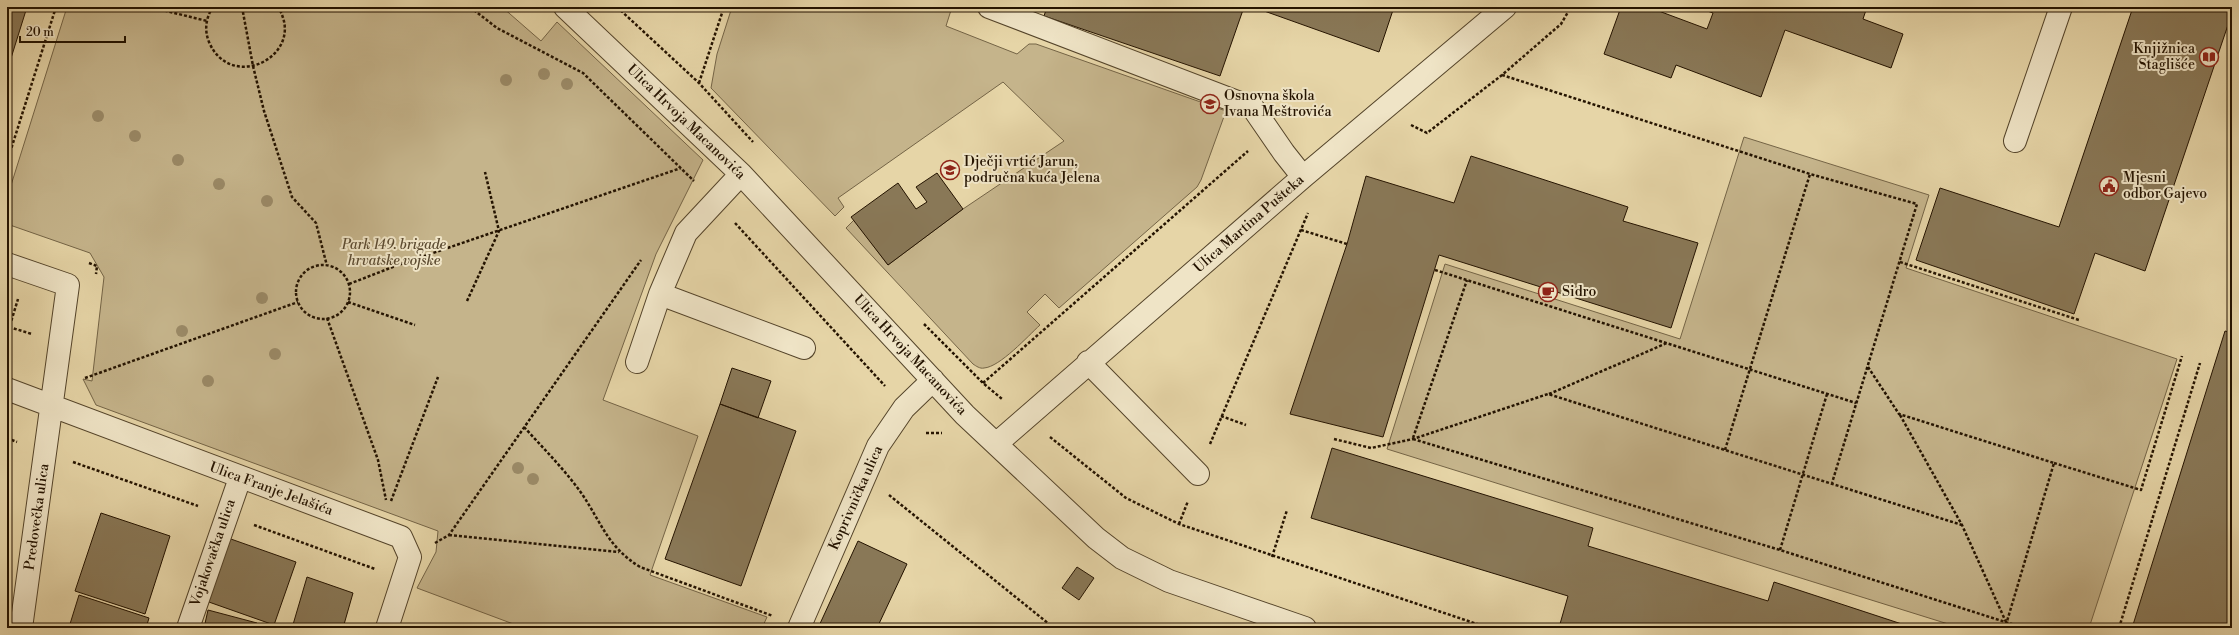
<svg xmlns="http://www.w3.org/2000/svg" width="2239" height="635" font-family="'Libre Bodoni',serif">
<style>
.green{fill:#c5b48b;stroke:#746446}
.building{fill:#897857;stroke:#241300}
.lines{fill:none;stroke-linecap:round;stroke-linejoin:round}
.minor-casing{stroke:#54442a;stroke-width:24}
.path{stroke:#241300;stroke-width:2.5;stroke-dasharray:3 2;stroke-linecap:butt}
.minor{stroke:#efe4c6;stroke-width:22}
.tree{fill:#9a8966}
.labels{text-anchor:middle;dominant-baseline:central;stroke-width:4;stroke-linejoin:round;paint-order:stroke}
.poi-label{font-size:14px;fill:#241300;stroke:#efe4c6;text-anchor:start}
.street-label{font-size:14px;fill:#241300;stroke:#efe4c6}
.park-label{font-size:14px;font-style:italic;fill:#5c4b31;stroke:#efe4c6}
</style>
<rect width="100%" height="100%" fill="#e6d5a7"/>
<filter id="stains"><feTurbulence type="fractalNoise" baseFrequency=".005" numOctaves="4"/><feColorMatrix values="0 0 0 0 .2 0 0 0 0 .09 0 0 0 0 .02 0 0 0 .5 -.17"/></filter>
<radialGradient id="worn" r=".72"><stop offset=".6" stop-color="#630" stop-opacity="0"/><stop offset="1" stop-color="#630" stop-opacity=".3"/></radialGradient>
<path class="green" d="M67 7H502L541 41 557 22 703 160 656 254 603 400 698 436 650 575 767 617 762 628H524L417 588 436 552 438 531 96 405 83 379 92 381 104 277 90 253 7 224V198Z
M732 7H952L946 26 1017 54 1029 44H1036L1226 111 1201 180 1197 187 1059 308 1045 294 1027 312 1040 325C1028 336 1000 367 984 368 980 369 976 366 973 364L846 228 854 220 888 265 963 209 1064 141 1003 82 838 198 844 207 835 216 711 88 717 54Z
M1744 137 1929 195 1906 268 2177 359 2089 628H1961L1387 449 1445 264 1680 339Z"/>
<path class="building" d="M7 7H27L7 71Z
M1047 7H1244L1220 76 1044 16Z
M1253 7H1394L1379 52Z
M1621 7H1648L1707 29 1713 13 1696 7H1867L1863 19 1903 34 1891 68 1785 30 1761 97 1676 65 1671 78 1604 54Z
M2133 7H2232V13L2145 271 2095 253 2074 314 1916 260 1940 188 2059 227Z
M1471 156 1628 207 1623 221 1698 243 1671 328 1439 255 1383 437 1290 414 1347 244 1366 176 1454 203Z
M937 173 963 209 888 265 851 217 898 183 916 209 927 202 916 187Z
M2225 331 2232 333V617L2229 628H2132Z
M732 368 771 381 758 418 720 404Z
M720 404 796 431 741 586 665 559Z
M1332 448 1593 528 1588 546 1768 601 1774 582 1914 628H1574L1560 624 1568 596 1311 518Z
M101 513 170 536 145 614 75 591Z
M228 538 296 562 274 625 206 601Z
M858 541 907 564 877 628H818Z
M1077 567 1094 578 1079 600 1062 588Z
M307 577 353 593 343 628H292Z
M79 595 149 618 146 628H83L70 624Z
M208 610 257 623 255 628H204Z"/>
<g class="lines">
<g class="minor-casing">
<path id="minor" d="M565 7 741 174 965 415 1096 538 1122 558 1169 581 1305 628
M989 7 1253 108 1284 153 1303 177
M2015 141 2061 7
M741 174 686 233 660 294 804 348
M7 264 68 285 21 628
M637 362 660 294
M1088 362 1198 474
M7 389 401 537 410 557 387 628
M996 444 1303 177 1505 7
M188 628 240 478
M799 628 878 446 904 408 933 380"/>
</g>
<path class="path" d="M150 7 207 21
M213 7C206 17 204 30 209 42 231 94 308 55 278 7
M242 7 253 66 264 111 292 197 316 223 327 266
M470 7 497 28 583 73 694 181
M617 7 699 83 753 142
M1502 75 1810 174 1917 204 1832 483
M699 83 724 7
M1411 125 1427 133 1502 75 1561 24 1571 7
M7 162 56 7
M735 223 885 386
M1301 230 1347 244
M1900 262 2079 320
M89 263 97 266 96 274
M296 292a27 27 0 1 1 54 0a27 27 0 1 1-54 0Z
M1435 270 1856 403
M349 284 398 265 681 168
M467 301 499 231 485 172
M348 302 415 325
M327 318 378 460 386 500
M924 324 983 383 1002 399
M9 327 32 334
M7 335 18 299
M1868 367 1899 414 2054 463 2005 628
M85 378 298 302
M983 383 1248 151
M1549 394 1667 343
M1900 415 1962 525 2006 622
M1221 416 1246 425
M524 427C544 449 565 470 582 494 602 524 608 547 640 567L773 616
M926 433H942
M1050 437 1126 498 1179 524 1489 628
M7 438 17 442
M1413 438 1467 280
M1334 439 1371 448 1413 439 1548 394 1962 525
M1413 439 1780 550 2024 628
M1210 444 1308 213
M1725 450 1810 174
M73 462 198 506
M2054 463 2141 490 2182 356
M7 470 11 440
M889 495 1054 628
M391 501 438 377
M1179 524 1188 501
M254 525 375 569
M449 535 619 552
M435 543 449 535 641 260
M1780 550 1827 394
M1272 557 1287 510
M2119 628 2200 363"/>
<use href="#minor" class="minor"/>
</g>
<g class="tree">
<circle cx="544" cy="74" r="6"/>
<circle cx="506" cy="80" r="6"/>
<circle cx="567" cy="84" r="6"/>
<circle cx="98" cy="116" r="6"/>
<circle cx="135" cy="136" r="6"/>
<circle cx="178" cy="160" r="6"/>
<circle cx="219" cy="184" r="6"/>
<circle cx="267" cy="201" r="6"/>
<circle cx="262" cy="298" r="6"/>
<circle cx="182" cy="331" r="6"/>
<circle cx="275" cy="354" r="6"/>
<circle cx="208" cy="381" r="6"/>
<circle cx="518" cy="468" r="6"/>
<circle cx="533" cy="479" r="6"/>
</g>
<defs>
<g id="library-ring" transform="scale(1)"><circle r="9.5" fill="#efe4c6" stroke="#8f2418" stroke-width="1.5"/><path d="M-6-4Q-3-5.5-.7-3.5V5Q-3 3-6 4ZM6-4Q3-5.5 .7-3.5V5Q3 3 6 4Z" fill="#8f2418"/></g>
<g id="school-ring" transform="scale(1)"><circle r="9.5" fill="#efe4c6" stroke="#8f2418" stroke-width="1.5"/><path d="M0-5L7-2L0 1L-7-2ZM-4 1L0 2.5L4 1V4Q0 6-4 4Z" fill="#8f2418"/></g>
<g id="civic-ring" transform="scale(1)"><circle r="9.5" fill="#efe4c6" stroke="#8f2418" stroke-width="1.5"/><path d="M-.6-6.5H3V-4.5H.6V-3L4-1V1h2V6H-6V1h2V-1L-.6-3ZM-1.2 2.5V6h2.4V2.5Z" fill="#8f2418"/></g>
<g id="cafe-ring" transform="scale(1)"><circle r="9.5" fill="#efe4c6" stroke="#8f2418" stroke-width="1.5"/><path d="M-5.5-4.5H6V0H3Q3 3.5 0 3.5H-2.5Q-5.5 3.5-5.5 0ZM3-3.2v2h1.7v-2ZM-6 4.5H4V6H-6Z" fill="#8f2418"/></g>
</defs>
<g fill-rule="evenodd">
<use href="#library-ring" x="2209" y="57"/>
<use href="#school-ring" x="1210" y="104"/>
<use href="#school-ring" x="950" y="170"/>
<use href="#civic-ring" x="2109" y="186"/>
<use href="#cafe-ring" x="1548" y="292"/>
</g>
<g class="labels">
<g class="poi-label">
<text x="2195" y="49" text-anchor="end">Knjižnica<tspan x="2195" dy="16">Staglišće</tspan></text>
<text x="1224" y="96">Osnovna škola<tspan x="1224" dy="16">Ivana Meštrovića</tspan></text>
<text x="964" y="162">Dječji vrtić Jarun,<tspan x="964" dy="16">područna kuća Jelena</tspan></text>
<text x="2123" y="178">Mjesni<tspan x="2123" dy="16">odbor Gajevo</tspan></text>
<text x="1562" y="292">Sidro</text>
</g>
<g class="street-label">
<text transform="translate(686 122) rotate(44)">Ulica Hrvoja Macanovića</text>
<text transform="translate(1249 224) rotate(-41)">Ulica Martina Pušteka</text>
<text transform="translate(910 355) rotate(47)">Ulica Hrvoja Macanovića</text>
<text transform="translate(271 489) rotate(20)">Ulica Franje Jelašića</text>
<text transform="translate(856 498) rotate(-66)">Koprivnička ulica</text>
<text transform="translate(37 517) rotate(-82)">Predovečka ulica</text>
<text transform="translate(213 553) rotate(-71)">Vojakovačka ulica</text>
</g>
<g class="park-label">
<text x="394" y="245">Park 149. brigade<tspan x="394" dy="16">hrvatske vojske</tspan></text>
</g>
</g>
<rect width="2239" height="635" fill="none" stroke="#e6d5a7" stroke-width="24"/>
<rect x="8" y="8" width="2223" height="619" fill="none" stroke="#241300" stroke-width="2"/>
<rect x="12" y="12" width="2215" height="611" fill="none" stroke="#241300"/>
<path d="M20 36v6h105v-6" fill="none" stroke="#241300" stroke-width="2"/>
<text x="26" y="36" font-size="12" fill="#241300" stroke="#efe4c6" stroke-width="3" paint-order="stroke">20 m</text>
<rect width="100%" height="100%" filter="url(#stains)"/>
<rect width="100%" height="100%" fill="url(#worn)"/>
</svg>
